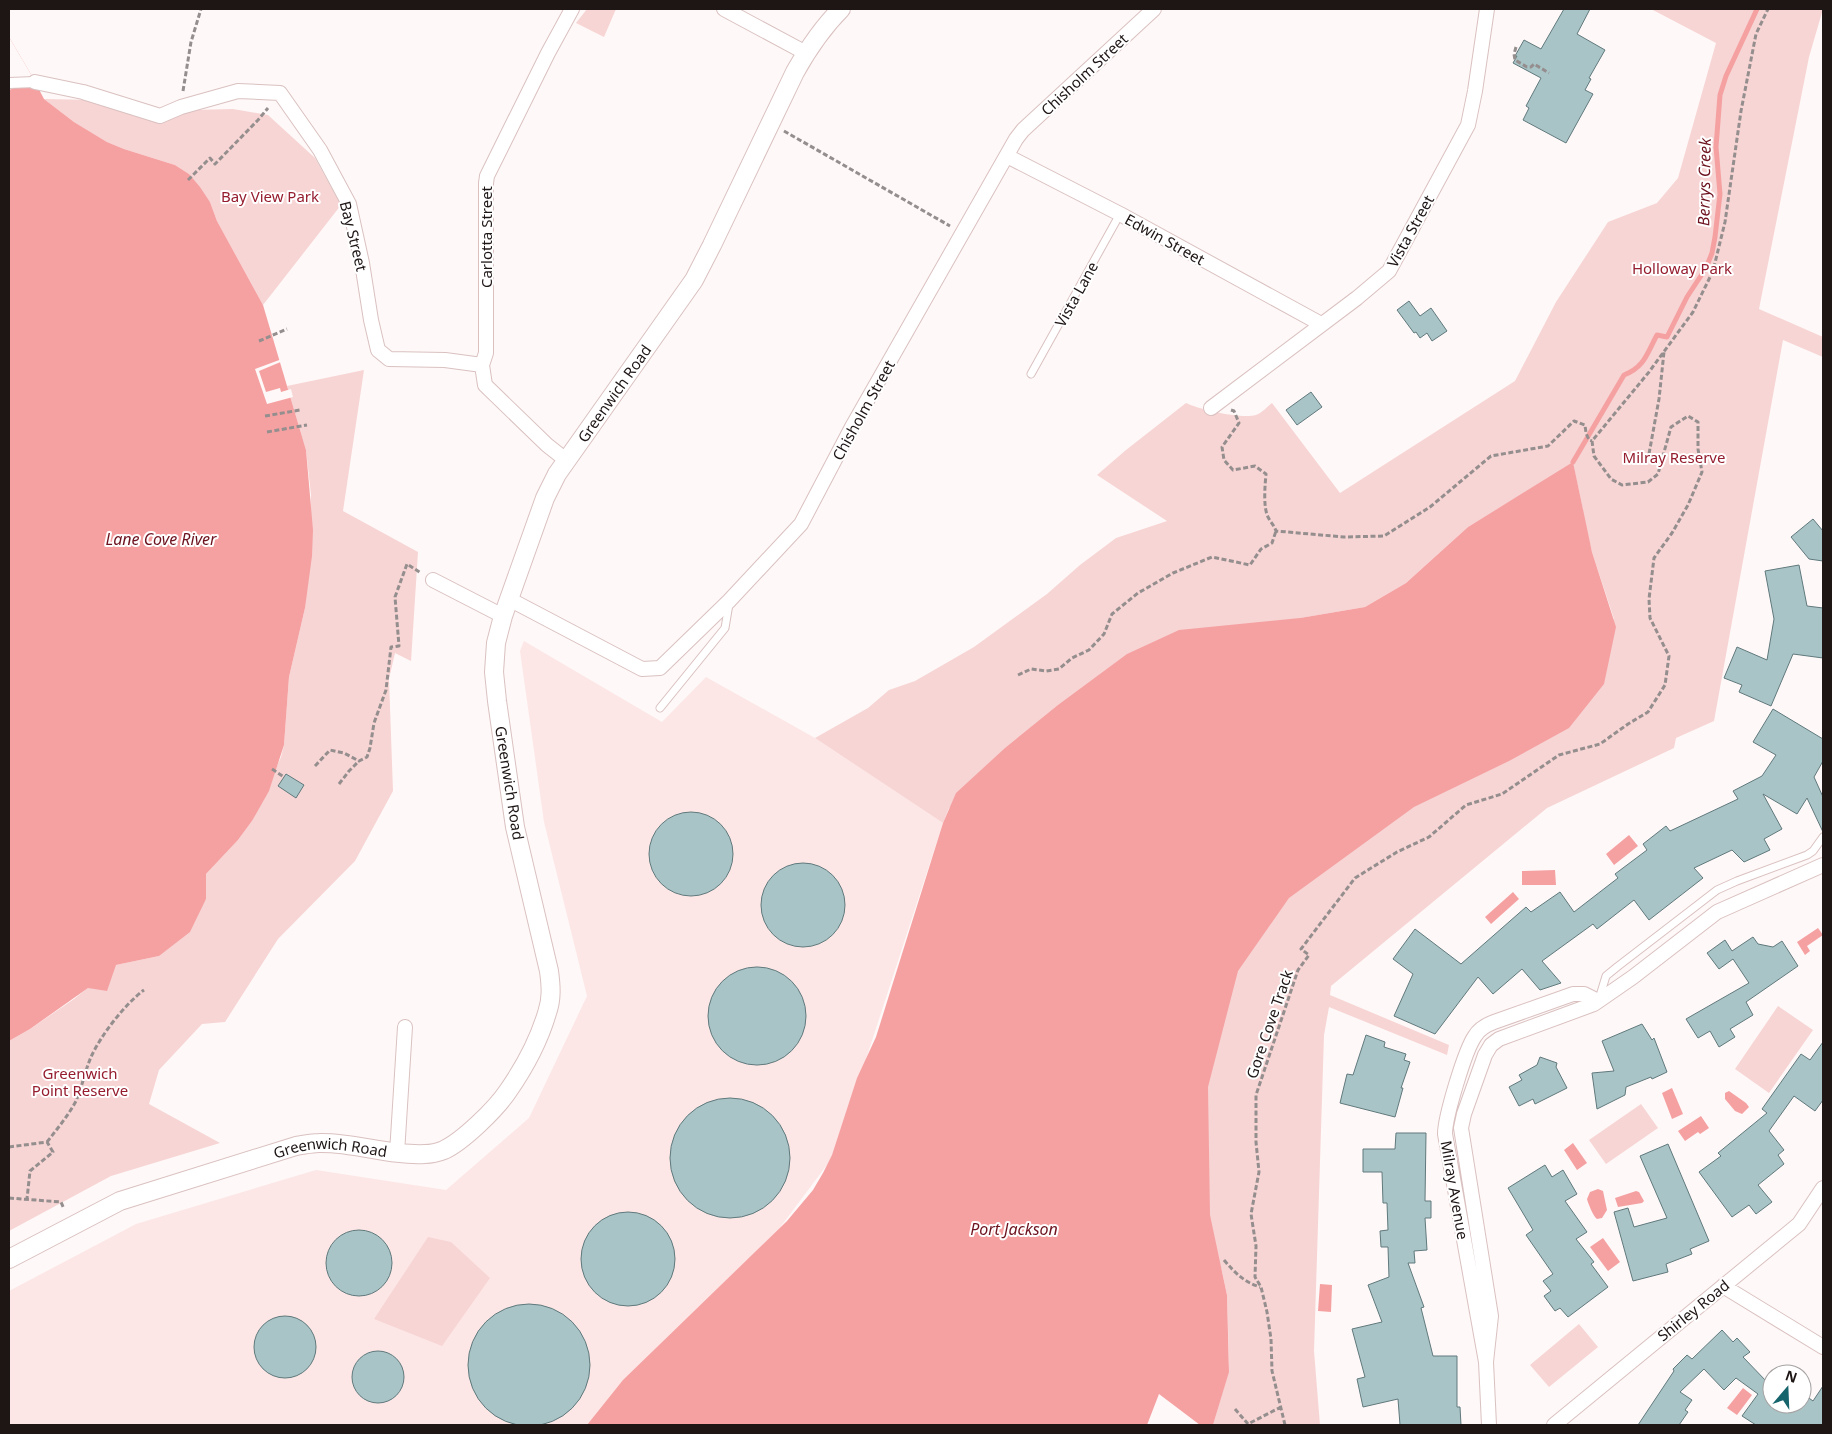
<svg xmlns="http://www.w3.org/2000/svg" width="1832" height="1434" font-family="'Noto Sans',sans-serif">
<style>
.built{fill:#fce7e6}
.green{fill:#f7d5d4}
.water{fill:#f5a1a2}
.pier{fill:#fef8f8}
.lines{fill:none;stroke-linecap:round;stroke-linejoin:round}
.stream{stroke:#f5a1a2;stroke-width:5}
.building{fill:#a9c4c7;stroke:#60797c}
.service-casing{stroke:#dac1c0;stroke-width:9}
.pedestrian-casing{stroke:#dac1c0;stroke-width:12}
.minor-casing{stroke:#dac1c0;stroke-width:16}
.tertiary-casing{stroke:#dac1c0;stroke-width:20}
.path{stroke:#958e8e;stroke-width:3;stroke-dasharray:5 2.5;stroke-linecap:butt}
.service{stroke:#fff;stroke-width:7}
.pedestrian{stroke:#fff;stroke-width:10}
.minor{stroke:#fff;stroke-width:14}
.tertiary{stroke:#fff;stroke-width:18}
.labels{text-anchor:middle;dominant-baseline:central;stroke-width:4;stroke-linejoin:round;paint-order:stroke}
.street-label{font-size:15px;fill:#1e1515;stroke:#fff}
.park-label{font-size:15px;fill:#951d2f;stroke:#fff}
.water-label{font-size:16px;font-style:italic;fill:#6d121f;stroke:#fff}
</style>
<rect width="100%" height="100%" fill="#fef8f8"/>
<path class="built" d="M524 641 662 722 706 677 815 738 943 823 835 1154 770 1241 597 1425H9V1291L136 1224 316 1170 446 1190 529 1118 587 996 544 822 520 651Z"/>
<path class="green" d="M587 9H616L604 37 576 23Z
M1651 9H1823L1809 57 1759 309 1823 337V357L1783 340 1714 721 1676 738 1674 748 1547 808 1331 986 1330 995 1449 1045 1447 1055 1329 1007 1324 1035 1314 1351 1320 1425H1213L1228 1374 1229 1363 1227 1295 1222 1271 1209 1231 1206 1014 1305 865 1614 619 1592 552 1583 516V510L1573 463 1468 527 1406 583 1365 607 1300 618 949 808 943 823 815 738 868 708 889 690 915 681 974 647 1047 594 1080 565 1116 538 1167 521 1097 475 1126 450 1186 403C1200 410 1242 419 1256 415 1262 413 1268 406 1272 403L1340 493 1515 381 1556 302 1608 222 1657 203 1678 178 1716 43Z
M44 99 95 100 152 111 233 109 268 115 315 158 341 205 263 305 217 221 210 202 189 174 175 165 124 149 107 142 74 122Z
M364 370 343 511 418 552 411 661 395 653 389 679 393 791 355 861 278 939 225 1022 202 1024 159 1070 149 1104 220 1143 111 1176 9 1231V1041L30 1029 74 999 116 965 159 956 206 899V874L238 840 252 821 281 757 284 745 289 677 305 608 311 495 306 450 287 386Z
M1778 1006 1813 1030 1769 1093 1735 1069Z
M1641 1104 1658 1128 1606 1164 1589 1140Z
M428 1237 451 1242 490 1278 442 1346 374 1319Z
M1579 1324 1598 1347 1549 1387 1530 1365Z"/>
<path class="water" d="M9 37 32 76 44 99 74 122 107 142 124 149 175 165 189 174 200 187 210 202 217 221 263 305 306 450 313 530 312 556 305 608 289 677 284 745 269 791 252 821 238 840 206 874V899L190 932 159 956 116 965 107 991 88 988 30 1029 9 1041Z
M1573 462 1592 552 1616 627 1604 684 1569 728 1509 761 1414 807 1289 898 1238 971 1208 1087 1210 1215 1227 1295 1229 1372 1213 1425H1200L1159 1394 1147 1425H587L623 1380 787 1221 813 1190 823 1173 832 1155 857 1078 876 1037 943 823 956 793 1005 748 1058 705 1127 654 1179 630 1300 618 1365 607 1406 583 1468 527Z
M1629 835 1638 846 1614 865 1606 854Z
M1555 870 1556 885H1522V871Z
M1513 892 1519 899 1491 924 1485 917Z
M1818 928 1823 935 1807 946 1810 951 1805 955 1797 942Z
M1672 1088 1683 1114 1672 1119 1662 1093Z
M1729 1091 1746 1103 1749 1107 1742 1114 1735 1111 1725 1099V1093Z
M1701 1116 1709 1128 1700 1134 1698 1132 1685 1141 1678 1131Z
M1573 1143 1587 1163 1577 1170 1564 1150Z
M1598 1189 1603 1191 1607 1210 1602 1218 1597 1219C1593 1216 1588 1203 1587 1199L1590 1192Z
M1636 1191 1639 1192 1644 1201 1642 1203 1618 1207 1615 1198Z
M1603 1238 1620 1262 1608 1271 1590 1247Z
M1320 1284 1332 1285 1331 1312 1318 1311Z
M1743 1388 1752 1395 1737 1415 1727 1408Z"/>
<path class="pier" d="M9 37 32 76 37 86 17 87 9 90Z
M282 359 283 361 259 371 266 392 280 388 281 392 291 389 293 397 267 404 255 369Z"/>
<g class="lines">
<path class="stream" d="M1573 462 1624 375C1645 367 1647 353 1657 335L1667 337 1687 297 1706 268 1712 253 1715 237 1720 194 1716 147 1720 95 1726 76 1757 9"/>
</g>
<path class="building" d="M1564 9H1590L1577 34 1605 50 1589 78 1591 79 1585 90 1593 94 1566 143 1523 120 1529 108 1526 106 1541 78 1513 63 1517 56H1515L1524 40 1541 49Z
M1409 301 1420 316 1431 308 1447 331 1432 341 1427 333 1420 338 1416 332 1414 333 1397 310Z
M1311 392 1322 407 1297 425 1286 410Z
M1813 519 1823 531V561L1809 559 1791 537Z
M1799 565 1807 606 1823 608V658L1793 654 1771 706 1739 692 1742 685 1724 678 1737 647 1767 660 1774 619 1765 571Z
M1773 709 1823 739V761L1814 777 1823 797V832L1807 798 1797 814 1763 794 1782 829 1764 839 1770 850 1744 862 1732 850 1694 868 1703 878 1649 920 1634 900 1597 929 1593 924 1542 961 1561 983 1540 990 1522 969 1493 994 1478 977 1435 1034 1394 1016 1413 974 1393 959 1415 929 1461 964 1526 907 1531 912 1560 892 1574 912 1618 878 1615 874 1647 850 1643 844 1666 826 1670 831 1738 799 1733 791 1762 776 1776 755 1753 742Z
M286 774 304 785 296 798 278 786Z
M649 854a42 42 0 1 1 84 0a42 42 0 1 1-84 0Z
M761 905a42 42 0 1 1 84 0a42 42 0 1 1-84 0Z
M1753 937 1758 944 1773 947 1782 941 1798 966 1746 1002 1753 1015 1730 1029 1735 1037 1719 1047 1710 1031 1698 1038 1686 1019 1749 983 1733 959 1719 969 1707 953 1725 940 1732 951Z
M708 1016a49 49 0 1 1 98 0a49 49 0 1 1-98 0Z
M1642 1024 1652 1040 1654 1038 1667 1072 1652 1079 1651 1077 1626 1087 1625 1095 1597 1109 1592 1073 1614 1071 1602 1041Z
M1366 1035 1385 1042 1384 1047 1406 1054 1404 1060 1410 1062 1401 1088H1403L1395 1117 1340 1103 1347 1074 1353 1075Z
M1823 1042V1100L1815 1111 1794 1096 1769 1131 1784 1150 1778 1155 1784 1164 1758 1185 1772 1202 1756 1214 1749 1205 1732 1217 1699 1172 1721 1156 1718 1153 1767 1113 1762 1109 1801 1054 1810 1060Z
M1540 1057 1557 1063 1556 1067 1567 1088 1535 1104 1533 1099 1519 1106 1509 1087 1522 1080 1519 1075 1537 1065Z
M670 1158a60 60 0 1 1 120 0a60 60 0 1 1-120 0Z
M1396 1133H1426L1425 1201H1431V1218H1425L1427 1250 1414 1251 1415 1263H1408L1424 1307 1421 1308 1433 1356H1457V1407H1460L1461 1425H1400L1398 1399 1363 1407 1357 1379 1365 1377 1352 1329 1382 1322 1368 1285 1389 1277 1388 1247H1381L1380 1231 1388 1230 1387 1203H1383L1382 1172H1363V1149H1395Z
M1668 1144 1709 1241 1690 1249 1692 1254 1666 1264 1668 1272 1633 1281 1614 1212 1628 1208 1634 1227 1667 1218 1640 1156Z
M1545 1165 1552 1177 1563 1170 1577 1194 1565 1201 1587 1232 1576 1239 1594 1262 1591 1264 1608 1287 1568 1317 1560 1308 1555 1311 1544 1296 1551 1291 1543 1281 1553 1274 1526 1235 1533 1230 1508 1188Z
M581 1259a47 47 0 1 1 94 0a47 47 0 1 1-94 0Z
M326 1263a33 33 0 1 1 66 0a33 33 0 1 1-66 0Z
M468 1365a61 61 0 1 1 122 0a61 61 0 1 1-122 0Z
M254 1347a31 31 0 1 1 62 0a31 31 0 1 1-62 0Z
M1722 1330 1733 1342 1737 1338 1750 1352 1743 1357 1767 1382 1772 1375V1404H1802V1393L1813 1401 1823 1386V1425H1756L1742 1416 1758 1394 1736 1378 1724 1390 1704 1369 1680 1392 1692 1400 1685 1410 1688 1412 1679 1425H1638L1674 1371 1673 1369 1687 1355 1692 1359Z
M352 1377a26 26 0 1 1 52 0a26 26 0 1 1-52 0Z"/>
<g class="lines">
<g class="service-casing">
<path id="service" d="M1031 374 1120 214
M660 708 725 628 729 604
M1599 999 1606 976 1617 967 1717 890 1737 881 1807 855 1813 851 1823 837"/>
</g>
<g class="pedestrian-casing">
<path id="pedestrian" d="M9 83 35 82"/>
</g>
<g class="minor-casing">
<path id="minor" d="M724 9 806 53
M35 82 83 92 160 116 181 107 238 91 280 93 320 150 349 204 362 263 371 320 378 350 389 359 445 360 482 365 485 385 547 445 566 460
M1007 156 1120 214 1321 324
M482 365 486 353V183L487 176 548 53 572 9
M1211 408 1357 298 1389 271 1468 125 1475 91 1487 9
M433 580 503 616
M509 599 642 669 660 668 729 601 801 524 852 427 1016 139 1023 130 1154 9
M397 1153 405 1027
M1723 1286 1823 1347
M1486 1362 1491 1316 1461 1128 1464 1114 1485 1055 1491 1045 1499 1039 1594 1004 1633 977 1717 912 1823 865
M1489 1425 1486 1362 1445 1134C1445 1117 1465 1050 1475 1036 1479 1029 1486 1025 1494 1022L1573 994H1584L1598 1001
M1554 1425 1799 1224 1823 1188"/>
</g>
<g class="tertiary-casing">
<g id="tertiary">
<path id="s1" d="M9 1259 120 1201 296 1146C304 1145 311 1143 319 1143 355 1142 389 1156 425 1154 430 1154 439 1152 444 1150 463 1141 496 1109 508 1091 524 1068 539 1040 547 1013 552 999 551 986 549 971L515 827 497 701 494 672 496 643 503 616 545 498 557 474 694 280 712 245 795 72C808 49 823 27 841 9"/>
</g>
</g>
<path class="path" d="M1516 47 1514 54 1515 60 1527 67H1531L1534 64 1549 73
M183 91 191 42 201 9
M784 131 950 226
M188 180 210 158 215 164 258 120 268 108
M259 341 287 329
M1231 410 1234 411 1239 423 1222 447 1224 460 1233 470 1255 466 1266 474C1265 485 1263 507 1268 517 1271 523 1274 525 1276 531L1344 537 1384 536 1430 507 1491 456 1548 446 1574 421 1585 425 1586 433 1589 440 1592 441
M265 416 300 410
M267 432 307 425
M1662 461 1649 454 1659 399 1664 352
M1018 675 1031 669 1046 671 1059 669 1072 658 1089 650 1104 634 1112 614 1138 593 1173 573 1212 557 1250 565 1261 549 1272 543 1276 531
M315 766 330 750 344 753 359 761 367 757 370 748 374 723 386 690 391 647 399 646 395 597 407 564 421 573
M272 769 284 777
M339 784 349 771 359 761
M47 1142C57 1129 68 1116 76 1101 82 1087 85 1071 91 1057 101 1035 125 1004 144 990
M9 1147 47 1142 53 1152 30 1171 27 1199
M9 1198 61 1202 64 1209
M1224 1260C1235 1273 1244 1282 1260 1287
M1235 1409 1248 1424 1281 1407
M1285 1425 1272 1371 1271 1339 1267 1312 1261 1287 1255 1277 1256 1246 1251 1214 1259 1172 1256 1142V1095L1298 970 1309 955 1301 949 1355 878 1397 852 1429 837 1466 805 1502 794 1559 755 1600 744 1628 724 1648 712 1665 685 1669 656 1650 618 1649 599 1654 558 1672 533 1688 505 1702 472 1698 449V422L1688 416 1671 427 1658 474 1648 482 1622 485 1611 479 1594 456 1592 441 1649 372 1693 312 1713 271 1725 222 1741 111 1756 34 1768 9"/>
<use href="#service" class="service"/>
<use href="#pedestrian" class="pedestrian"/>
<use href="#minor" class="minor"/>
<use href="#tertiary" class="tertiary"/>
</g>
<g class="labels">
<g class="street-label">
<text transform="translate(1084 74) rotate(-43)">Chisholm Street</text>
<text transform="translate(1410 231) rotate(-61)">Vista Street</text>
<text transform="translate(354 236) rotate(76)">Bay Street</text>
<text transform="translate(486 237) rotate(-90)">Carlotta Street</text>
<text transform="translate(1165 239) rotate(29)">Edwin Street</text>
<text transform="translate(1076 294) rotate(-61)">Vista Lane</text>
<text stroke="none"><textPath href="#s1" startOffset="1289">Greenwich Road</textPath></text>
<text transform="translate(863 410) rotate(-61)">Chisholm Street</text>
<text transform="translate(510 783) rotate(81)">Greenwich Road</text>
<text transform="translate(1269 1024) rotate(-71)">Gore Cove Track</text>
<text stroke="none"><textPath href="#s1" startOffset="344">Greenwich Road</textPath></text>
<text transform="translate(1455 1190) rotate(80)">Milray Avenue</text>
<text transform="translate(1693 1310) rotate(-39)">Shirley Road</text>
</g>
<g class="park-label">
<text x="270" y="196">Bay View Park</text>
<text x="1682" y="268">Holloway Park</text>
<text x="1674" y="457">Milray Reserve</text>
<text x="80" y="1073">Greenwich<tspan x="80" dy="17">Point Reserve</tspan></text>
</g>
<g class="water-label">
<text transform="translate(1704 182) rotate(-89)">Berrys Creek</text>
<text x="161" y="539">Lane Cove River</text>
<text x="1014" y="1229">Port Jackson</text>
</g>
</g>
<rect width="1832" height="1434" fill="none" stroke="#1e1515" stroke-width="20"/>
<g transform="translate(1787 1389) rotate(19)"><circle r="24" fill="#ffffff" stroke="#a5a1a1"/>
<path d="M0-4L9 19L0 12L-9 19Z" fill="#16646c"/>
<text y="-8" font-size="14" font-weight="bold" text-anchor="middle" fill="#1e1515">N</text>
</g>
</svg>
